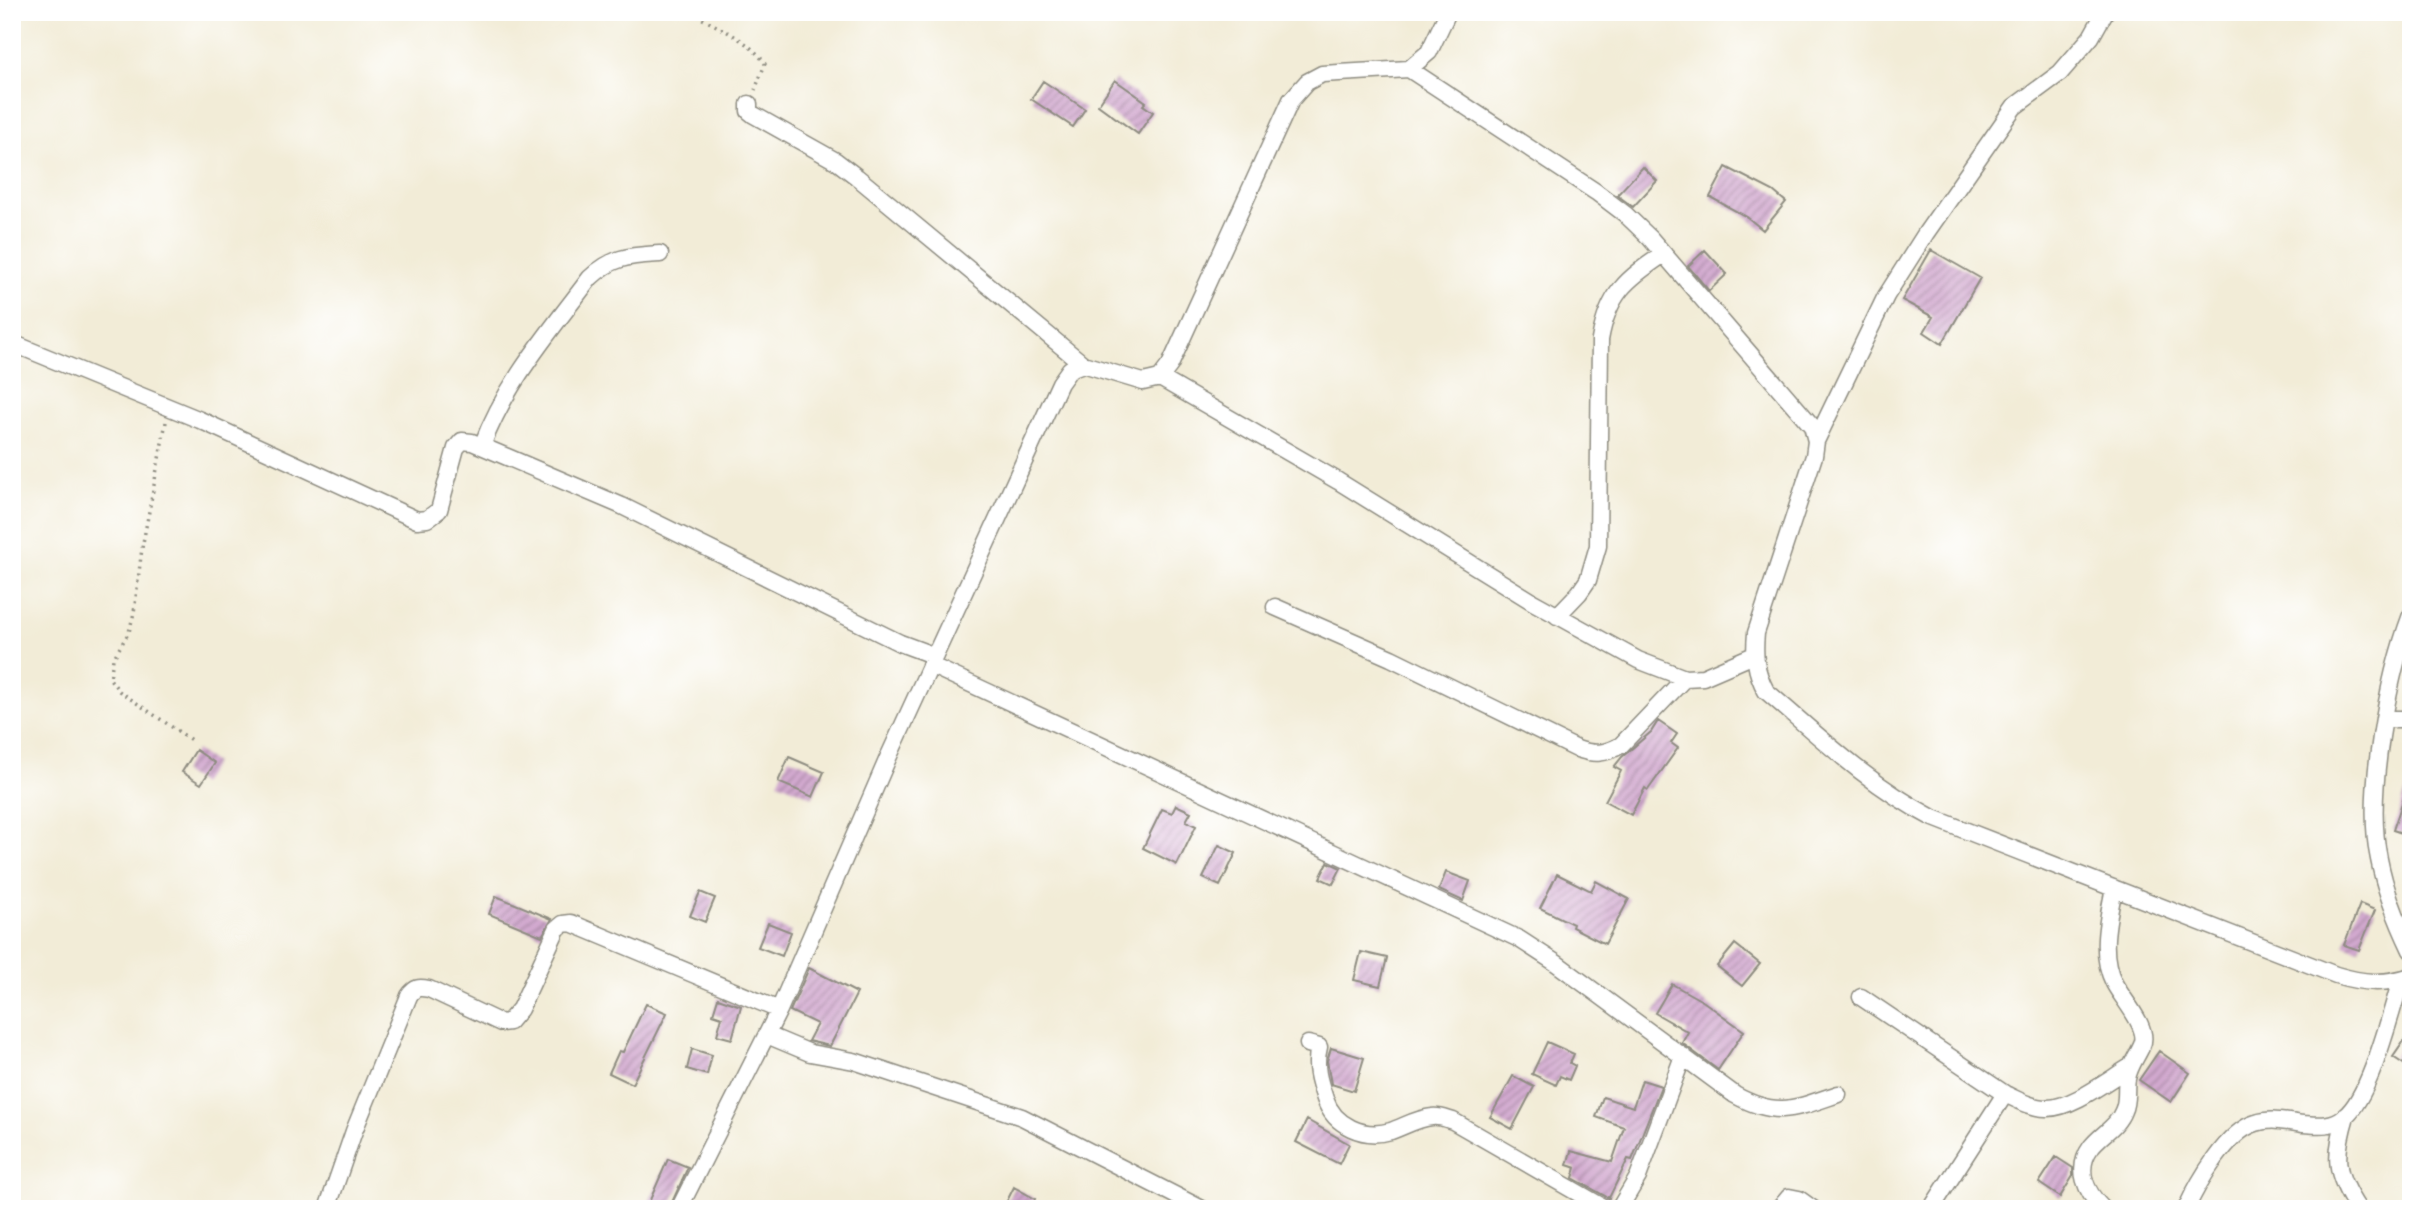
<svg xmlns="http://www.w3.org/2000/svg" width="2423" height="1221" font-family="Delius,sans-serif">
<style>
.building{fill:url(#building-hatch)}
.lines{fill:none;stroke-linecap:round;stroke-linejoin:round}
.street-casing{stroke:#8e8c81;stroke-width:19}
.path{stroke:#8e8c81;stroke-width:3.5;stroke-dasharray:2 5;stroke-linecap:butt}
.street{stroke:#fff;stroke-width:16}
</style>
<defs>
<pattern id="building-hatch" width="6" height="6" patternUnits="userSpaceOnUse" patternTransform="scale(1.75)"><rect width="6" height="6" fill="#d2a9cf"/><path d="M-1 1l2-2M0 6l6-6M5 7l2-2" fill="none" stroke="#ab8aa8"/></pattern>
</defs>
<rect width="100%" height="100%" fill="#fff"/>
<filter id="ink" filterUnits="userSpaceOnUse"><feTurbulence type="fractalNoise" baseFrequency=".0143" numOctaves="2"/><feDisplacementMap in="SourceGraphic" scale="14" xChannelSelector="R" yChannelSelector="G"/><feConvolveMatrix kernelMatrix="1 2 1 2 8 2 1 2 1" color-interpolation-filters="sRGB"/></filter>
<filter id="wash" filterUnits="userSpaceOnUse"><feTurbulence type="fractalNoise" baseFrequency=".00686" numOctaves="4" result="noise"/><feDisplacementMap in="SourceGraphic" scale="28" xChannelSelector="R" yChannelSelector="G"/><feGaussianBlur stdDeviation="1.57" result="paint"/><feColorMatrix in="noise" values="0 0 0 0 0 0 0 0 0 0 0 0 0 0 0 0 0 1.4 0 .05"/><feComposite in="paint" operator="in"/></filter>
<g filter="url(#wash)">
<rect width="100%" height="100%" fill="#f2ecd7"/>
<g id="blocks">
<path class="building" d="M1115 80 1146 102 1143 105 1153 112 1138 134 1098 105Z
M1043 81 1085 109 1073 127 1031 99Z
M1643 167 1657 181 1633 207 1617 195Z
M1726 167 1773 191 1786 202 1763 230 1747 217 1710 197Z
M1705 250 1727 274 1709 291 1688 266Z
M1931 250 1980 278 1942 344 1924 332 1933 317 1902 300Z
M1658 721 1677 734 1671 743 1678 748 1648 790 1645 788 1631 815 1605 801 1621 771 1614 767 1622 757 1651 732Z
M196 750 215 763 201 784 182 772Z
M789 757 824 772 813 797 778 782Z
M2408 785 2411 786V836L2393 830Z
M1176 805 1191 812 1186 821 1196 826 1177 865 1143 848 1162 809 1172 813Z
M1219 845 1236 853 1220 886 1203 878Z
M1328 862 1341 868 1333 884 1320 878Z
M1446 872 1470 881 1463 901 1439 890Z
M1557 874 1591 891 1596 881 1629 899 1605 944 1572 927 1573 924 1540 908Z
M700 892 715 898 705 922 690 916Z
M496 896 552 919 542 936 489 914Z
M2360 904 2375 910 2359 950 2344 945Z
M768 923 791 932 782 956 758 947Z
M1735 944 1760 964 1742 986 1717 966Z
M1361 952 1387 958 1380 986 1354 980Z
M809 968 857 993 830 1046 808 1041 817 1024 790 1011Z
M1672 984 1704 1002 1744 1031 1718 1070 1682 1043 1688 1032 1655 1013Z
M718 998 741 1006 732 1039 717 1035 722 1017 713 1014Z
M646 1004 667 1013 632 1084 609 1073 619 1051 623 1052Z
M2411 1031V1069L2393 1057Z
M1547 1042 1574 1054 1570 1063 1575 1066 1569 1080 1560 1076 1556 1085 1532 1074Z
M1331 1048 1364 1058 1354 1091 1331 1084 1327 1061Z
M692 1049 712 1055 707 1075 687 1069Z
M2159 1051 2190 1073 2171 1102 2139 1080Z
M1513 1076 1534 1087 1512 1129 1490 1117Z
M1642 1080 1661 1086 1632 1160 1628 1159 1609 1198 1607 1197 1573 1178 1576 1168 1567 1165 1571 1151 1612 1162 1624 1127 1596 1117 1603 1097 1633 1107Z
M1307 1120 1349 1144 1339 1164 1296 1142Z
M2056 1157 2073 1168V1176L2060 1197 2039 1183Z
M668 1159 688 1167 669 1209H646Z
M1014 1187 1035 1199 1030 1209H1003Z"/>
</g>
</g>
<g filter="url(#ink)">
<use href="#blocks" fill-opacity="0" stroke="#8e8c81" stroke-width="2"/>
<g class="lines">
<g class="street-casing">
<path id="street" d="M1409 69 1596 192 1625 214 1650 238 1812 426 1816 441 1814 456 1756 633C1754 655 1755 671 1766 691 1819 736 1868 784 1931 817L2336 975C2363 983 2384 985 2411 976
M749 104V111L754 115 836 161 857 177 1083 364
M12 343 200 420 417 520 427 519 439 510 456 448 462 441 472 442 622 506 900 643 935 656
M1160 378 1338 481 1533 602 1638 660 1685 678 1703 677 1754 655
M1816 441 1886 296 1926 233 2014 107 2060 73 2091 37 2105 12
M482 446C506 382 549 333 590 278 613 256 630 256 660 254
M1275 607 1391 658 1577 749C1595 755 1605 754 1621 745L1685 678
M2411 615C2388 676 2365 795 2379 859 2385 890 2397 921 2411 950
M1557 616 1579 593 1588 580 1598 546 1600 340C1608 294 1626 279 1664 254
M930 665 1519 939 1556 963 1735 1095C1777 1118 1794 1109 1838 1094
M2385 719H2411
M1861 997 2005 1094C2018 1100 2032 1108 2046 1108 2071 1109 2108 1080 2130 1067
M767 1035 810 1053 854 1061 1022 1117 1202 1209
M1308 1044 1319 1047C1314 1066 1319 1081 1325 1099 1334 1126 1364 1139 1391 1131 1405 1126 1418 1118 1432 1117 1440 1116 1446 1119 1453 1121L1606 1209
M2346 1116C2334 1156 2334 1173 2358 1209
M327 1209 354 1131 409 996C415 987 419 987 429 989L501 1023 509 1022 520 1009 557 929 563 924 571 923 779 1010
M679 1209 779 1010 888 758 1060 383 1070 369 1083 364 1143 382 1160 378 1170 365 1291 100 1307 82 1322 74 1409 69 1429 52 1448 12
M1619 1209 1638 1177 1683 1056
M1779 1209 1789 1197 1799 1199 1813 1209
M1931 1209 2005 1094
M2103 1209C2086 1192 2075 1169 2091 1147 2101 1134 2117 1127 2123 1111 2128 1101 2125 1089 2127 1079 2129 1066 2137 1057 2142 1045 2150 1028 2122 999 2114 983 2099 954 2108 919 2114 888
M2186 1209C2198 1183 2227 1131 2256 1123 2271 1118 2288 1122 2303 1124 2318 1125 2332 1127 2344 1117 2370 1098 2391 1012 2401 980"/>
</g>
<path class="path" d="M690 12C714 26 750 39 765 64L755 90
M166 422 142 548 134 613 129 632 113 659 110 679 119 691 191 740"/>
<use href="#street" class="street"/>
</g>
</g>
<rect width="2423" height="1221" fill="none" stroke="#fff" stroke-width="42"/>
</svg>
